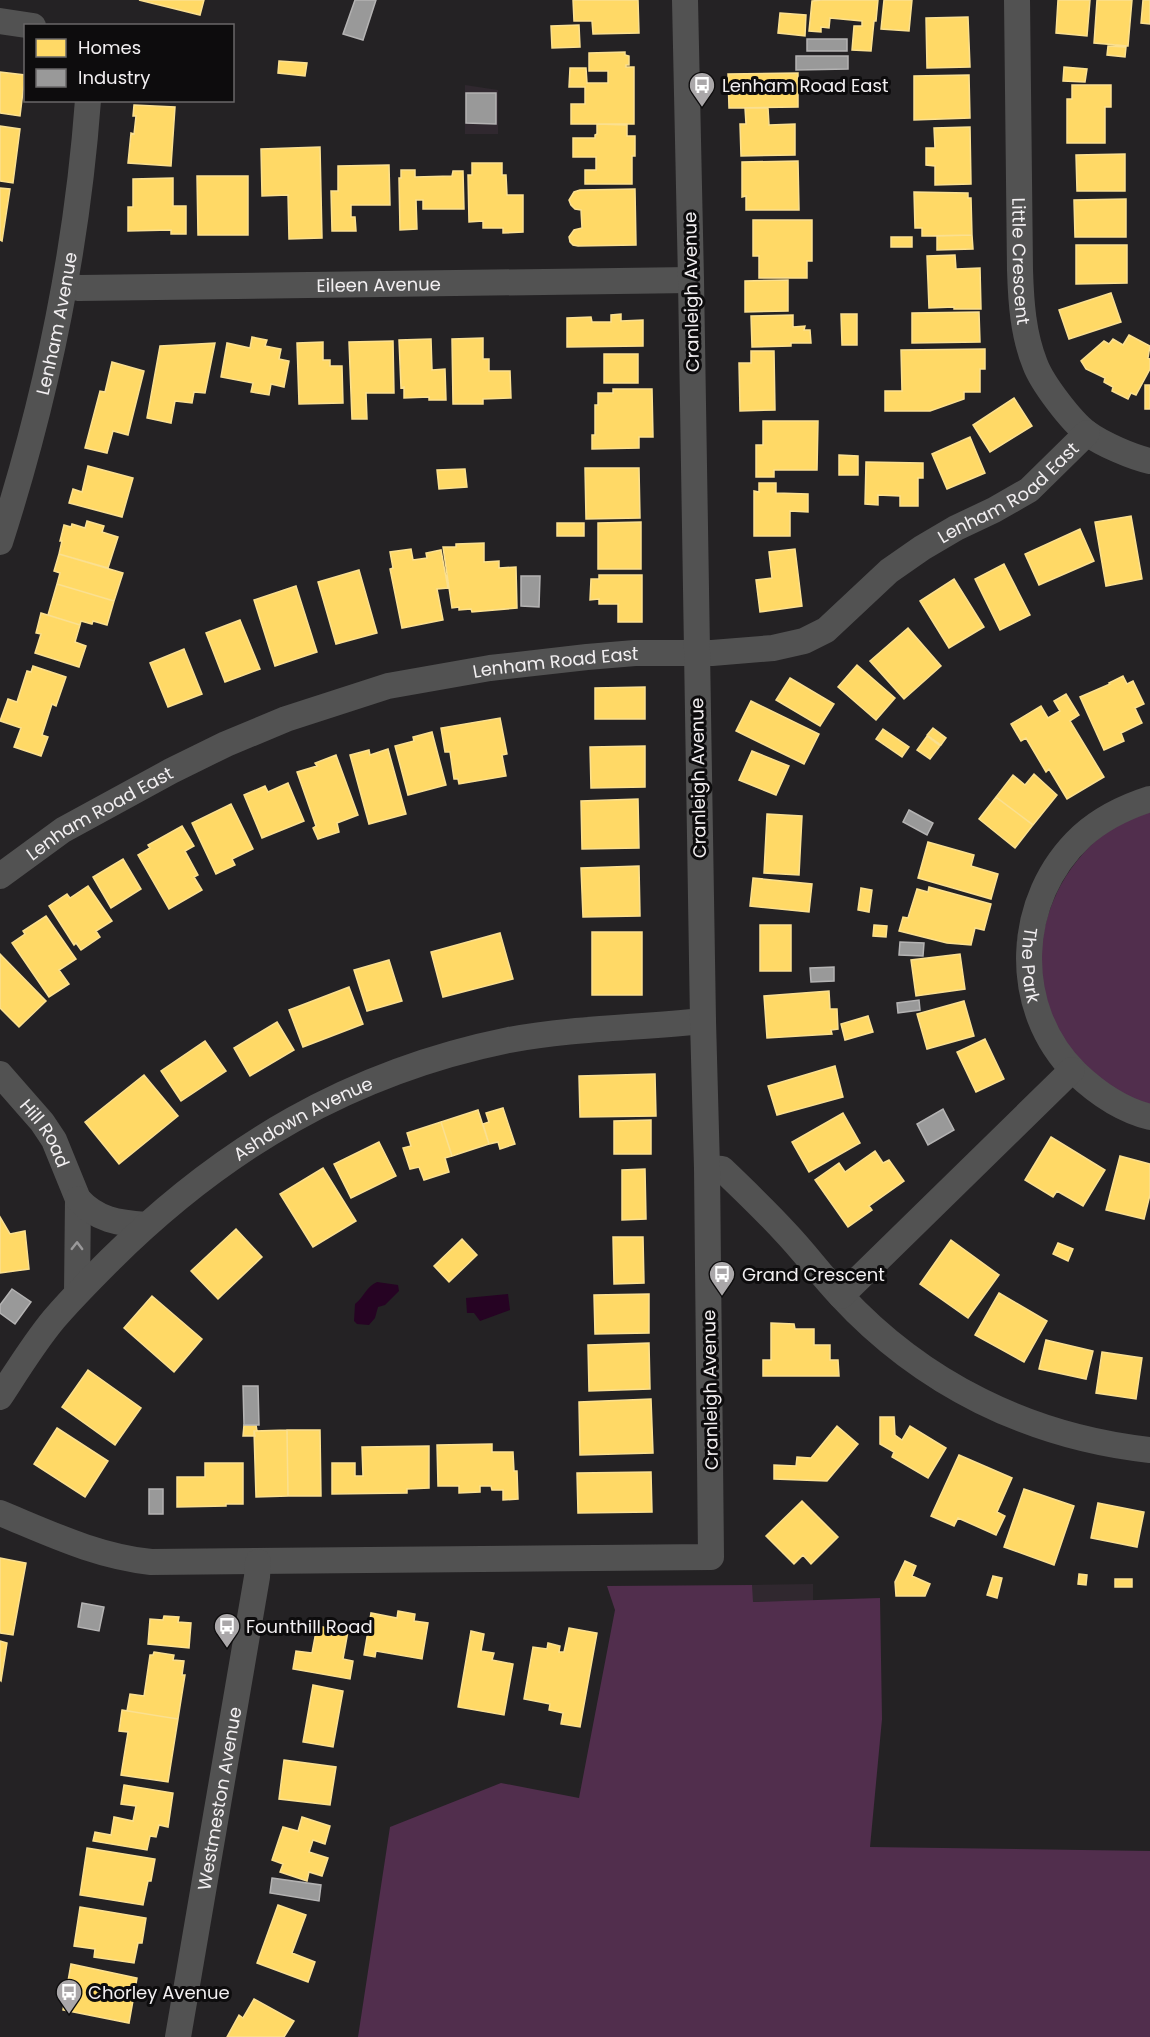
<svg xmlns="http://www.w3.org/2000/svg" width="1150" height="2037" font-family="Poppins,sans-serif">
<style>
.built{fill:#30282f}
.green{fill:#512e4d}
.water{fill:#260323}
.homes{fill:#ffd966;stroke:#fbe090;stroke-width:1.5}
.industry{fill:#999;stroke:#b4b3b3;stroke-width:1.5}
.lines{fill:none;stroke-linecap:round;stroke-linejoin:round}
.minor{stroke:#525252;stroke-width:26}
.oneway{stroke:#9a999a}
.labels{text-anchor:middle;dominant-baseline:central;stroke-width:6;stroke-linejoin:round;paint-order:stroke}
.poi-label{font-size:18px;fill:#f2eff1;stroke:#0d0c0d;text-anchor:start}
.street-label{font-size:18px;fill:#f2eff1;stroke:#0d0c0d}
</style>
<rect width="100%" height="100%" fill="#242224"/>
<path class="built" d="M465 85 498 90V134H465Z
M813 1584V1601L752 1602V1585Z"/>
<path class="green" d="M1150 811V1106C1132 1098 1114 1091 1098 1078 1016 1014 1026 895 1105 833 1117 823 1136 818 1150 811Z
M752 1585 753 1602 880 1598 882 1719 870 1847 1150 1851V2037H358L390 1827 501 1783 579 1798 615 1610 607 1586Z"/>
<path class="water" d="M377 1282 398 1285 399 1291 385 1305 378 1307 375 1318 369 1325 357 1324 354 1321 355 1304C365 1296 365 1288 377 1282Z
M508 1294 510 1310 480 1321 474 1313H467L466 1298Z"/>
<path class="homes" d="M139 0H204L200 15Z
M573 0H638L639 33 593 34 592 21H574Z
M822 0H878L876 21H874L871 51 852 50 854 26H862V21L830 18 829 28 821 27V32L809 31 812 1Z
M884 0H912L909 31 881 29Z
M1058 0H1090L1087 36 1056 33Z
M1097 0H1132L1128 46 1094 43Z
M1143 0H1150V24L1141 23Z
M780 13 806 15 805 36 778 33Z
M968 17 970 67 927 68 926 18Z
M579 25 580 47 552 48 551 26Z
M1108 46 1126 47 1125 57 1107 55Z
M625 52V55L629 56V65H626V67H634V124H571V104H585V87H569L570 68H586L587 83H608V71H589V53Z
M279 61 307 63 305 76 278 73Z
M1064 67 1087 69 1085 82 1063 81Z
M0 72 25 75 20 116 0 113Z
M798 73V107L729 108 728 74Z
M969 75 970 118 914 120V76Z
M1072 85H1111V107H1105V143H1067V99H1072Z
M134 105 175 107 171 166 128 163 131 133 134 134 136 116H133Z
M745 108H768L769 125 795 124V155L741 156 740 124H746Z
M597 124 627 125V136H635V156H632V184H585V170H596V157H573V138H595V135L597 134Z
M0 126 20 129 13 183 0 181Z
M970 127 971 184 935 185V166L926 165V148H935L934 128Z
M320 147 322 238 289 239 288 195 262 196 261 149Z
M1125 154V191H1077L1076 155Z
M798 161 799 210H746V196L742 197V162Z
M472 163H502V175H506L507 195H523V232L503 233V228H483V221L469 222 468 175H472Z
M389 165 390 205H351V217H355L356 231H332L331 191H338V166Z
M401 170H415V177L452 176 453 171H463L464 209H423V200H416L417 229 400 230 399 178H401Z
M197 176H248V235H198Z
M173 178V206H186V234H171V230L128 231V207H133V179Z
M0 188 10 189 2 241 0 240Z
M635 189 636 245 578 246 573 245 570 242 569 237 574 230 582 228 581 210 575 209 571 205 569 200 574 192 580 190Z
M914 192 968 193V198H971L972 235 922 236V228H915Z
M1126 199V237H1075L1074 200Z
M753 220H812V261H807V278H759V256H753Z
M972 235 973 249 937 250V236Z
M891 237H912V247H891Z
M1076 245H1127V283L1076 284Z
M955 255 956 269 980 268 981 309H954V307L929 308 927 256Z
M788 280V311L745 312V281Z
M1111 293 1121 322 1069 339 1059 310Z
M979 312 980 342 912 343V313Z
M621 314V321L643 320V346L567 347V318L591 317 592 322H611V315Z
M841 314H857V345H842Z
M793 315V327L805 326 804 330H810L811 343H791V346L752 347 751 316Z
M1129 335 1150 346 1148 358 1150 359V369L1136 395 1131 393 1128 399 1112 391 1113 387 1104 382 1105 378 1086 369 1081 361 1104 341 1109 344 1113 339 1123 345Z
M252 337 267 340 265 346 281 349 279 359 289 361 284 387 271 384 269 395 251 392 253 383 221 377 227 343 250 348Z
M483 338V359H489V371H510L511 398 483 399V404H453L452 339Z
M431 339 432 370 445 369 446 400H429V397L404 398V387L401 388 399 340Z
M393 341 394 393H366L367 419H352L349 342Z
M323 342V360H330V366H342L343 403 299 404 297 343Z
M215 343 205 393 194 392 192 403 175 401 171 423 147 418 160 346Z
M985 349V369H980V392H964V399L930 411H885V391H902L901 350Z
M751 351H774L775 410 740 411 739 363H751Z
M604 354H638V383H604Z
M112 362 144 371 128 435 113 431 107 453 85 448 100 391 105 392Z
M1145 385H1150V409H1145Z
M613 389H652L653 437H639V448L592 449V435H595V405H598V393H613Z
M1014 398 1032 426 990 452 973 425Z
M763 421H818L817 470H774V477H756V445H763Z
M970 437 985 473 947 489 932 454Z
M839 455 858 456V475H839Z
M866 462 923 463V478H918V506H900V496L878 495V505L865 504Z
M88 466 133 478 122 517 69 503 73 489 82 492Z
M585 468H639L640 518 586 519Z
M465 469 467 487 439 489 437 470Z
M759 483H776V493L808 494V512L790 511V536H754V491L759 492Z
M1131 516 1142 579 1106 586 1095 522Z
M87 521 104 526 102 532 118 537 108 568 59 554 62 541H60L64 525 71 527 72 524 85 528Z
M641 522V569H598V523Z
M557 523H584V536H557Z
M1080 529 1094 561 1039 585 1025 554Z
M484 543V562L499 561V568L516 567 517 608 472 612 471 609 459 610V607L452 608 443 547H456V544Z
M411 549 413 560 427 558 426 553 441 550 448 588 437 589 443 620 402 628 390 569 393 568 390 552Z
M795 549 802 606 760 612 756 580 772 578 769 552Z
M59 554 123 573 114 601 57 584 60 573 54 571Z
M1004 564 1030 615 1000 630 975 579Z
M359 570 377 633 336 644 318 582Z
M599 575H642V622H618V604H599V599L590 600 591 579H599Z
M954 579 984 627 949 648 920 601Z
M57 584 114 601 107 625 93 621 92 624 81 621 80 625 48 615Z
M296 586 317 652 275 666 254 600Z
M41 613 80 625 75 642 86 646 79 667 35 653 41 634 36 633Z
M240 620 260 669 225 682 206 633Z
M908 628 941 666 904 699 870 661Z
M184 649 202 694 168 707 150 663Z
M857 665 895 698 876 720 838 687Z
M33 666 66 677 56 706 52 704 42 735 48 737 41 756 14 747 21 728 0 721 8 699 17 702 27 671 31 672Z
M1123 676 1127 684 1133 681 1144 704 1135 708 1142 723 1121 733 1124 741 1104 750 1080 697 1110 684 1109 683Z
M790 678 834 704 820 726 776 700Z
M645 687V719H595V688Z
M1066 694 1079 715 1070 721 1104 777 1067 799 1049 769 1046 772 1026 738 1021 741 1011 724 1041 706 1048 718 1060 711 1054 701Z
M751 701 819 734 804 764 736 731Z
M500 718 507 754 502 755 506 776 459 784 458 779H454L450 752H445L441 728Z
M933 728 946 738 941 745 927 735Z
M883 729 909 747 902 757 876 739Z
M432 732 446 785 408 795 395 746 414 741 413 737Z
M927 736 940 746 930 759 917 750Z
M645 746V787L591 788 590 747Z
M388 749 406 814 369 824 350 755 369 750 370 755Z
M752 751 789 766 776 795 739 780Z
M336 755 358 815 337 823 339 832 318 839 313 828 316 826 297 772 317 766 315 763Z
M1034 774 1057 795 1033 825 996 797 1013 775 1025 785Z
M288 783 304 821 262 838 244 795 265 786 268 792Z
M996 797 1033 825 1015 848 979 819Z
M638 799 639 848 582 849 581 801Z
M231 804 253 849 232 859 235 865 216 874 192 823Z
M767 814 802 816 799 875 764 873Z
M182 826 194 846 185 851 198 875 194 877 202 890 169 909 138 855 150 848 148 845Z
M928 842 974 855 971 866 998 874 991 899 918 878Z
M123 859 141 889 111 908 93 877Z
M639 866 640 916 583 917 581 868Z
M753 878 812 884 809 912 750 906Z
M88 886 112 921 96 931 100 937 81 950 76 943 74 945 49 906 67 894 70 898Z
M929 887 991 904 984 930 975 928 971 945 947 943 899 931 903 917 908 918 917 889 928 892Z
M861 888 872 890 869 912 858 910Z
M46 916 76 959 59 970 69 984 49 997 12 943 25 934 23 931Z
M760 925H791V971H760Z
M874 925 887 926 886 937 873 936Z
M592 932H642V995H592Z
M500 933 513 979 443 997 431 952Z
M0 954 46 1001 19 1027 0 1008Z
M960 954 965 989 916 996 911 960Z
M389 960 402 1001 367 1011 354 970Z
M349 987 363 1024 303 1047 289 1010Z
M829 991 830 1009H837L838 1029 831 1030 832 1034 767 1038 764 996Z
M964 1001 974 1036 927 1049 917 1014Z
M868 1016 873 1032 845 1040 841 1024Z
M277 1022 294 1050 250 1076 234 1048Z
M985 1039 1004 1079 976 1092 957 1052Z
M205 1041 226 1071 181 1101 161 1071Z
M835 1066 843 1097 777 1115 768 1086Z
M655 1074 656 1116 580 1117 579 1076Z
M144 1075 178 1116 119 1164 85 1122Z
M503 1108 515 1144 500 1149 498 1142 489 1144 483 1124 489 1122 486 1113Z
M478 1110 489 1144 452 1156 441 1122Z
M843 1113 860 1143 809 1172 792 1142Z
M651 1120V1154H614V1121Z
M441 1122 452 1156 445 1158 449 1172 424 1180 419 1167 410 1169 403 1148 411 1146 407 1133Z
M1051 1137 1105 1170 1083 1206 1057 1191 1053 1197 1025 1180Z
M379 1142 396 1176 351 1198 334 1164Z
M875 1151 883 1163 889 1160 904 1181 869 1206 872 1210 848 1227 815 1180 839 1163 845 1172Z
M1120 1156 1150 1164V1195L1144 1219 1106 1210Z
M323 1168 356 1221 313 1247 280 1194Z
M645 1169 646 1219 622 1220V1170Z
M0 1217 10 1234 25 1231 29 1269 0 1273Z
M236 1229 262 1257 218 1299 191 1271Z
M613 1237H643L644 1283 614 1284Z
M462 1239 477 1255 449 1282 434 1266Z
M951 1240 999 1275 968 1318 920 1284Z
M1058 1243 1073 1249 1068 1261 1053 1254Z
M999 1293 1047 1321 1024 1362 975 1335Z
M649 1294V1333L595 1334 594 1295Z
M152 1296 202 1339 174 1372 124 1328Z
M771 1323 794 1324 795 1329H814V1345H830V1360H838L839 1376H763V1360H771Z
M1046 1340 1093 1351 1086 1379 1039 1369Z
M649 1343 650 1389 589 1391 588 1345Z
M1102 1352 1142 1358 1136 1399 1096 1393Z
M88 1370 141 1408 115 1445 62 1407Z
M651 1399 653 1453 580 1455 579 1402Z
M880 1417H894L895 1435 902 1440 910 1426 946 1448 928 1478 892 1457 894 1452 880 1444Z
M244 1425H256L257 1431H254L255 1436H243Z
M837 1426 858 1444 827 1481 774 1479V1465L796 1466 797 1457 811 1458Z
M57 1428 108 1461 85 1497 34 1464Z
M287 1430H320L321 1496H288Z
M287 1430 288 1496 256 1497 254 1431Z
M492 1444V1452H513L514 1471H517L518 1499 503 1500V1490H492L491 1486H480V1492L459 1493V1486H438L437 1445Z
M429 1446V1488L407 1489V1493L332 1494V1463H355V1476H363L362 1447Z
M959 1455 1012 1478 997 1512 1005 1516 996 1535 958 1518 954 1526 931 1516Z
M205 1463H243V1504H226V1506L177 1507V1477H205Z
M651 1472 652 1512 578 1513 577 1473Z
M1024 1489 1074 1506 1054 1565 1004 1547Z
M802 1501 838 1537 811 1564 803 1555 794 1564 766 1536Z
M1098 1503 1144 1512 1137 1547 1091 1538Z
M0 1558 26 1563 13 1635 0 1633Z
M905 1561 916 1566 912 1576 930 1584 925 1596H896L895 1582Z
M1079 1574 1087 1575 1086 1585 1078 1584Z
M993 1576 1002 1578 997 1598 987 1595Z
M1115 1579H1132V1587H1115Z
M398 1611 415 1614 414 1621 428 1623 422 1659 376 1651 375 1657 364 1655 371 1613 397 1618Z
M164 1616 179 1617 178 1622 191 1623 189 1648 148 1644 150 1619 163 1620Z
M317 1626 348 1631 343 1659 353 1661 350 1679 293 1669 296 1651 312 1653Z
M569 1628 597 1633 580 1727 561 1724 563 1713 549 1710 550 1704 524 1699 533 1647 547 1649 548 1643 560 1646 559 1652H564Z
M471 1631 484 1634 481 1651 494 1653 492 1660 513 1664 504 1715 458 1707Z
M0 1641 7 1643 1 1681 0 1680Z
M154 1652 174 1655 173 1660 184 1661 182 1675H185L178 1719 127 1711 130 1694 144 1696 150 1655H153Z
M313 1685 343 1691 333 1747 303 1742Z
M122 1710 178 1719 168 1782 121 1775 128 1732 119 1731Z
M284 1760 336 1767 330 1805 279 1799Z
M124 1785 173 1793 168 1827 159 1825 156 1837 150 1836 147 1850 93 1841 95 1832 111 1835 114 1817 133 1821 136 1806 121 1804Z
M302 1817 330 1826 325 1844 313 1840 309 1852 328 1858 322 1876 309 1872 307 1881 280 1872 283 1864 272 1860 283 1827 298 1831Z
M87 1848 155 1859 151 1881H148L143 1905 80 1895Z
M278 1905 306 1915 292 1953 315 1962 308 1982 257 1963Z
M80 1907 146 1918 142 1943H138L134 1963 94 1957 95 1949 74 1946Z
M71 1964 137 1978 129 2023 63 2010Z
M254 1999 294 2021 284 2037H227L239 2015 243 2018Z"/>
<path class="industry" d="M355 0H376L363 40 343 34Z
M807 39H847V51H807Z
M796 56H848V69L796 70Z
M466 93H496V124L466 123Z
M521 576H540L539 607 521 606Z
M909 810 933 823 927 835 903 822Z
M900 942 924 943 923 956 899 955Z
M834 967V981L811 982 810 968Z
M919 1000 920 1010 898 1013 897 1003Z
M943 1109 954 1130 928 1145 917 1124Z
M12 1289 31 1302 15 1324 0 1313V1305Z
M243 1386H258L259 1425H244Z
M149 1489H163V1514H149Z
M82 1603 104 1607 99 1631 78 1627Z
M272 1878 321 1885 319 1901 270 1893Z"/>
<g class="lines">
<g class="minor">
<path id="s1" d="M1017 0 1020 270C1021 302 1023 334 1035 364 1042 383 1071 421 1087 433 1102 444 1132 457 1150 461"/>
<path d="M0 21 33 26"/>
<path id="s2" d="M65 285 79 288 691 280"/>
<path id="s3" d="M0 542C46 399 77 250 88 100"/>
<path id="s4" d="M1150 799C1125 807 1102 818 1082 836 1015 898 1010 1008 1076 1073 1097 1093 1122 1110 1150 1117"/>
<path id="s5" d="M0 876 63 830 171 771 226 744 286 719 388 686 490 668 587 657 635 653H712L773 648 804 641 826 630 889 571 922 548 956 528 994 510 1029 490 1087 433"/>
<path id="s6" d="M0 1074 42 1122 54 1140 78 1199 77 1293"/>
<path d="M707 1168 722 1169C744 1190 766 1211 786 1233 805 1253 821 1275 840 1295 922 1384 1030 1437 1150 1450"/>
<path d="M78 1199C97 1220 118 1223 146 1225"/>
<path d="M841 1296 1072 1070"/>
<path id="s7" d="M0 1397C17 1371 34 1343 54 1319 72 1298 91 1279 110 1260 224 1147 351 1072 509 1040 572 1028 638 1028 703 1021"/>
<path d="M0 1513C51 1534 96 1556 151 1562L711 1557 707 1168 703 1021 691 280 685 0"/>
<path id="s8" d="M178 2037 257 1577 258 1562"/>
</g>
</g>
<defs><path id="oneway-chevron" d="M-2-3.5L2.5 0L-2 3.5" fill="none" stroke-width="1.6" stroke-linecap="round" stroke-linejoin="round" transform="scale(1.5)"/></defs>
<use class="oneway" href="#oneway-chevron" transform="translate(77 1246) rotate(-89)"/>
<defs>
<g id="bus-pin" transform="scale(1.35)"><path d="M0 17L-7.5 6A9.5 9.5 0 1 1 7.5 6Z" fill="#aaa7a9" stroke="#0d0c0d"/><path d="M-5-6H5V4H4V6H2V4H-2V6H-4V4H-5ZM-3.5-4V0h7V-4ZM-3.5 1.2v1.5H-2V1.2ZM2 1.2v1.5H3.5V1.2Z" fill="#fff"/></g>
</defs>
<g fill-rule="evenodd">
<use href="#bus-pin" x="702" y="85"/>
<use href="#bus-pin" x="722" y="1274"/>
<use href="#bus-pin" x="227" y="1626"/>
<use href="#bus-pin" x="69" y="1992"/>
</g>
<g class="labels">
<g class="poi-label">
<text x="722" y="85">Lenham Road East</text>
<text x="742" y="1274">Grand Crescent</text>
<text x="246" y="1626">Founthill Road</text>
<text x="88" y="1992">Chorley Avenue</text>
</g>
<g class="street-label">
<text stroke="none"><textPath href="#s1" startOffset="261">Little Crescent</textPath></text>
<text stroke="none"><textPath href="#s2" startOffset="314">Eileen Avenue</textPath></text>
<text transform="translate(691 292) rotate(-91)">Cranleigh Avenue</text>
<text stroke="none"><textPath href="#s3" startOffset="226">Lenham Avenue</textPath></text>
<text stroke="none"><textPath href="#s5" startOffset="1108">Lenham Road East</textPath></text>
<text stroke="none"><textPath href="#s5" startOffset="604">Lenham Road East</textPath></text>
<text transform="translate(698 778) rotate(-91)">Cranleigh Avenue</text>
<text stroke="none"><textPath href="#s5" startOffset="118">Lenham Road East</textPath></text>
<text stroke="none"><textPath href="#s4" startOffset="222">The Park</textPath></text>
<text stroke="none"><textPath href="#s7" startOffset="417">Ashdown Avenue</textPath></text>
<text stroke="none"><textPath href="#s6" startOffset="75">Hill Road</textPath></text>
<text transform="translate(710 1390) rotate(-91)">Cranleigh Avenue</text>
<text stroke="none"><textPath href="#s8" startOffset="242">Westmeston Avenue</textPath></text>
</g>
</g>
<rect x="24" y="24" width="210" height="78" fill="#0d0c0d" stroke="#696768" stroke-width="1.5"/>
<rect x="36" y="39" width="30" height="18" fill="#ffd966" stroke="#696768" stroke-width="1.5"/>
<text x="78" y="54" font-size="18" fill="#f2eff1">Homes</text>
<rect x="36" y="69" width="30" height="18" fill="#999999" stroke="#696768" stroke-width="1.5"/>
<text x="78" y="84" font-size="18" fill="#f2eff1">Industry</text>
</svg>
